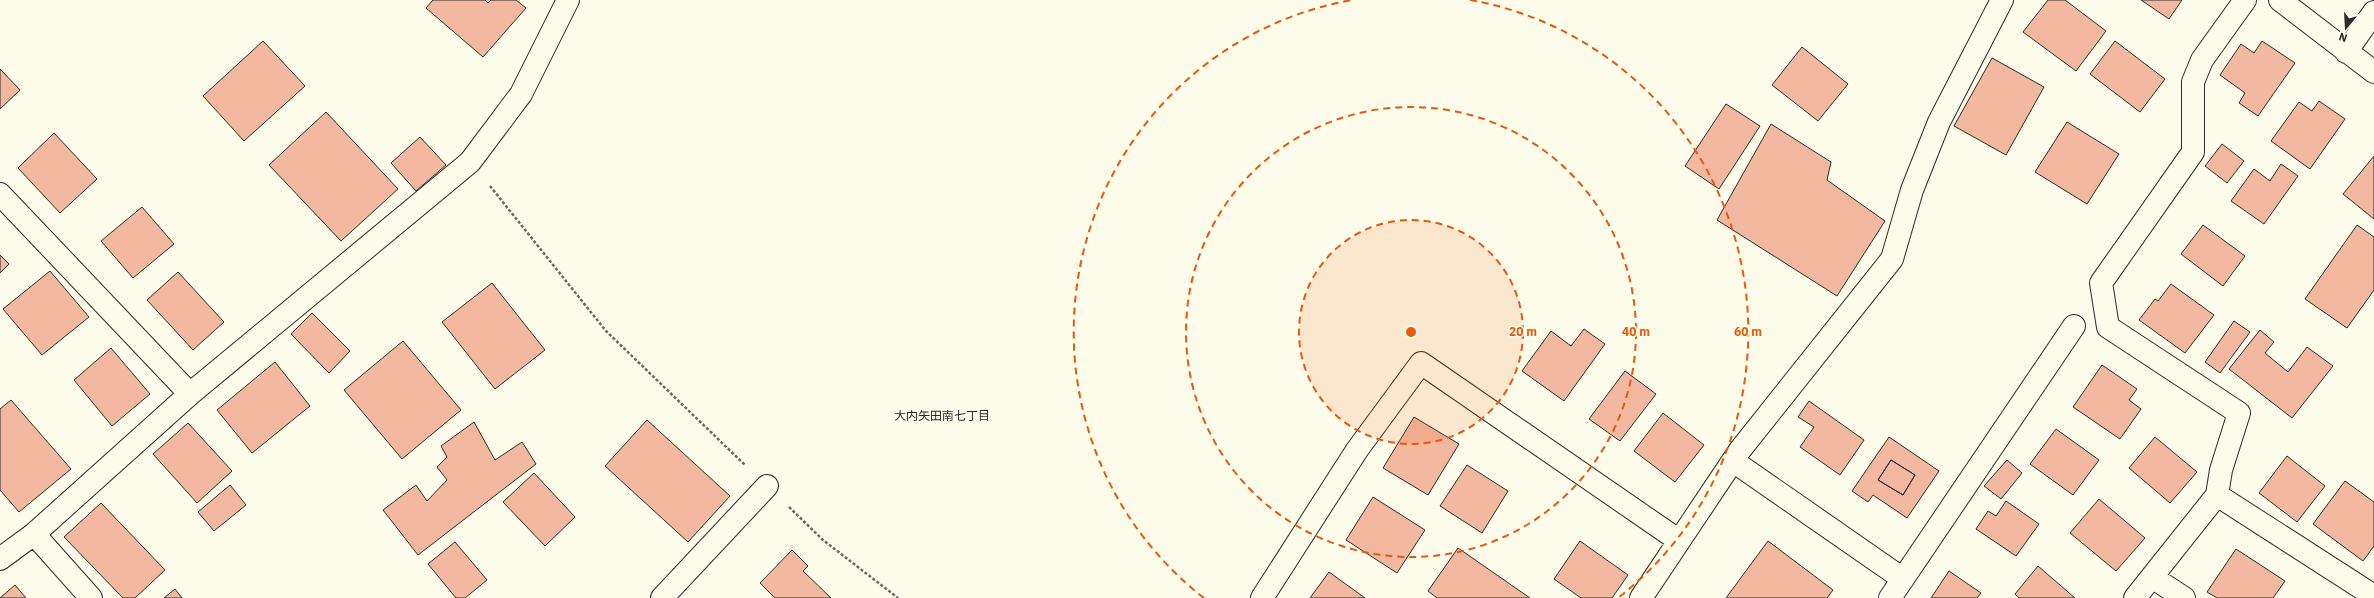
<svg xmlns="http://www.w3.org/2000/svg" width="2374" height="598" font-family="'IBM Plex Sans','Noto Sans JP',sans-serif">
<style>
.building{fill:#f2b8a0;stroke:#2b2b2b;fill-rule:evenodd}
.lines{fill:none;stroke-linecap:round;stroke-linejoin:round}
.street-casing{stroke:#2b2b2b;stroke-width:24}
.path{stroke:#6a6964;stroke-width:2.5;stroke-dasharray:3 2;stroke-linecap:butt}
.street{stroke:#fdfbea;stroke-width:22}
.ring{fill:none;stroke:#e8590c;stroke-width:2;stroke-dasharray:7 5}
.labels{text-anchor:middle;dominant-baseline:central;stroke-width:3;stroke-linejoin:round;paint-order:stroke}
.neighbourhood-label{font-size:12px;fill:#2b2b2b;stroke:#fdfbea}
.centre{fill:#e8590c;stroke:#fdfbea;stroke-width:2}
.ring-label{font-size:12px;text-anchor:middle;font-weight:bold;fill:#e8590c;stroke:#fdfbea;stroke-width:3;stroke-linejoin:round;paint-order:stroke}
</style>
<rect width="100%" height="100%" fill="#fdfbea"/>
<path class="building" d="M433 0H485L488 3 491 0H516L526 8 483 57 426 8Z
M2048 0H2065L2106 31 2076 71 2023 32Z
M2141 0H2182L2169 19Z
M263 41 305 86 244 141 203 96Z
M2115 41 2165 79 2140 112 2090 74Z
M2262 41 2295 63 2258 116 2239 103 2245 93 2220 75 2241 44 2254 53Z
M1802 47 1848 84 1818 121 1772 85Z
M1992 58 2044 87 2006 155 1954 126Z
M0 69 20 90 0 109Z
M2319 101 2345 119 2310 169 2271 141 2299 102 2312 111Z
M1726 104 1760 126 1719 189 1685 166Z
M326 112 398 189 341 241 269 165Z
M2067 122 2119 154 2087 204 2035 172Z
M1771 124 1831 162 1827 180 1885 221 1837 296 1717 220Z
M54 133 97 179 60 213 18 168Z
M420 137 446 165 416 191 391 163Z
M2222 144 2244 161 2227 183 2205 166Z
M2374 156V219L2343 194Z
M2281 164 2298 176 2264 224 2231 201 2254 169 2270 181Z
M142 207 174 244 133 278 101 241Z
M2203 225 2245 256 2223 286 2181 254Z
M2357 225 2374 237V290L2347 328 2305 299Z
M0 255 9 264 0 273Z
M50 271 89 317 42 355 3 309Z
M178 272 224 322 193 350 147 300Z
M492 283 545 350 495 389 442 322Z
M2171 284 2214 315 2185 353 2139 320 2155 299 2158 301Z
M312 313 350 351 329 373 291 334Z
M2234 321 2250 332 2220 373 2205 362Z
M1584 329 1605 344 1564 401 1522 371 1551 331 1571 346Z
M2260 330 2274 342 2265 353 2288 372 2307 347 2333 366 2292 418 2229 369Z
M403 341 461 410 402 459 344 390Z
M111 348 150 394 112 426 74 380Z
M275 362 310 406 252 453 217 410Z
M2102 365 2137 389 2129 400 2141 409 2120 439 2073 407Z
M1625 371 1656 394 1620 441 1589 419Z
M11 400 71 469 19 512 0 490V409Z
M1809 401 1864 440 1840 475 1800 447 1814 427 1798 417Z
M1663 413 1704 445 1675 482 1634 451Z
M1414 417 1459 444 1428 495 1383 468Z
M647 420 730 496 688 542 605 466Z
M474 422 495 460 522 442 536 464 418 555 383 510 416 485 427 501 447 480 437 467 447 457 441 446Z
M188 423 232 471 197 503 153 454Z
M2056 429 2099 460 2073 495 2030 464Z
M1889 437 1939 471 1907 518 1873 495 1868 502 1852 491ZM1891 460 1915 475 1903 495 1878 480Z
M2155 437 2197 472 2170 503 2129 468Z
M2287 456 2325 486 2297 522 2259 493Z
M1891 460 1915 475 1903 495 1878 480Z
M2007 460 2022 473 2001 499 1984 486Z
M1467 465 1508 491 1482 533 1440 506Z
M534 473 575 517 545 546 503 502Z
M2345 481 2374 502V546L2363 561 2313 524Z
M230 485 246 505 214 531 198 512Z
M1373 497 1425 530 1397 573 1346 540Z
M2099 499 2145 538 2116 571 2070 533Z
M2006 501 2039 524 2016 556 1976 529 1988 511 1996 516Z
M101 503 165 570 135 598H123L64 537Z
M1580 541 1628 575 1612 598H1581L1554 579Z
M1768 541 1833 590 1827 598H1726Z
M455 542 487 580 465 598H456L428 564Z
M1458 548 1530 598H1437L1428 591Z
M2236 549 2285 581 2273 598H2217L2207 592Z
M792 550 808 566 803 571 831 598H775L760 583Z
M2038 566 2075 598H2019L2015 594Z
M1949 571 1981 593 1977 598H1931Z
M1329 572 1365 598H1310Z
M15 585 26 598H0Z
M175 589 182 598H164Z"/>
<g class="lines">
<g class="street-casing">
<path id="street" d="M2280 0 2374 72
M2346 52 2374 12
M0 194 190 394
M1733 461 1903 579
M2217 495 2221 470 2239 413 2108 327 2101 283 2193 152V82L2202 60 2245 0
M34 534 91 598
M0 559 34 534 190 394 470 162 521 94 568 0
M2152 577 2184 598
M662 598 767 486
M1262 598 1357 450 1421 363 1678 540
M1641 598 1740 450 1892 259 1912 190 1939 122 2002 0
M1890 598 2074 326
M2135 598 2217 495 2374 596"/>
</g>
<path class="path" d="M490 186 606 331 745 465
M789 507 823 540 898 598"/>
<use href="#street" class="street"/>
</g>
<circle cx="1411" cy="332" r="112" fill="#e8590c" fill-opacity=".12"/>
<g class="ring">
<circle cx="1411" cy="332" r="112"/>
<circle cx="1411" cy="332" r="225"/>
<path d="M1204 598A337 337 0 0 1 1352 0M1470 0A337 337 0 0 1 1618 598"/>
</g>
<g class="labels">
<g class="neighbourhood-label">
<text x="942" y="415">大内矢田南七丁目</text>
</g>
</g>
<circle cx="1411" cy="332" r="6" class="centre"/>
<g class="ring-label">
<text x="1523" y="336">20 m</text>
<text x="1636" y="336">40 m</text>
<text x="1748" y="336">60 m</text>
</g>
<g transform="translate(2346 28) rotate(198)" stroke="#fdfbea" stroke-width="3" paint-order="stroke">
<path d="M0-3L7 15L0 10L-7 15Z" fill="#2b2b2b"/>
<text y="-6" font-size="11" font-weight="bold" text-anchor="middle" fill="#2b2b2b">N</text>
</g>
</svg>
